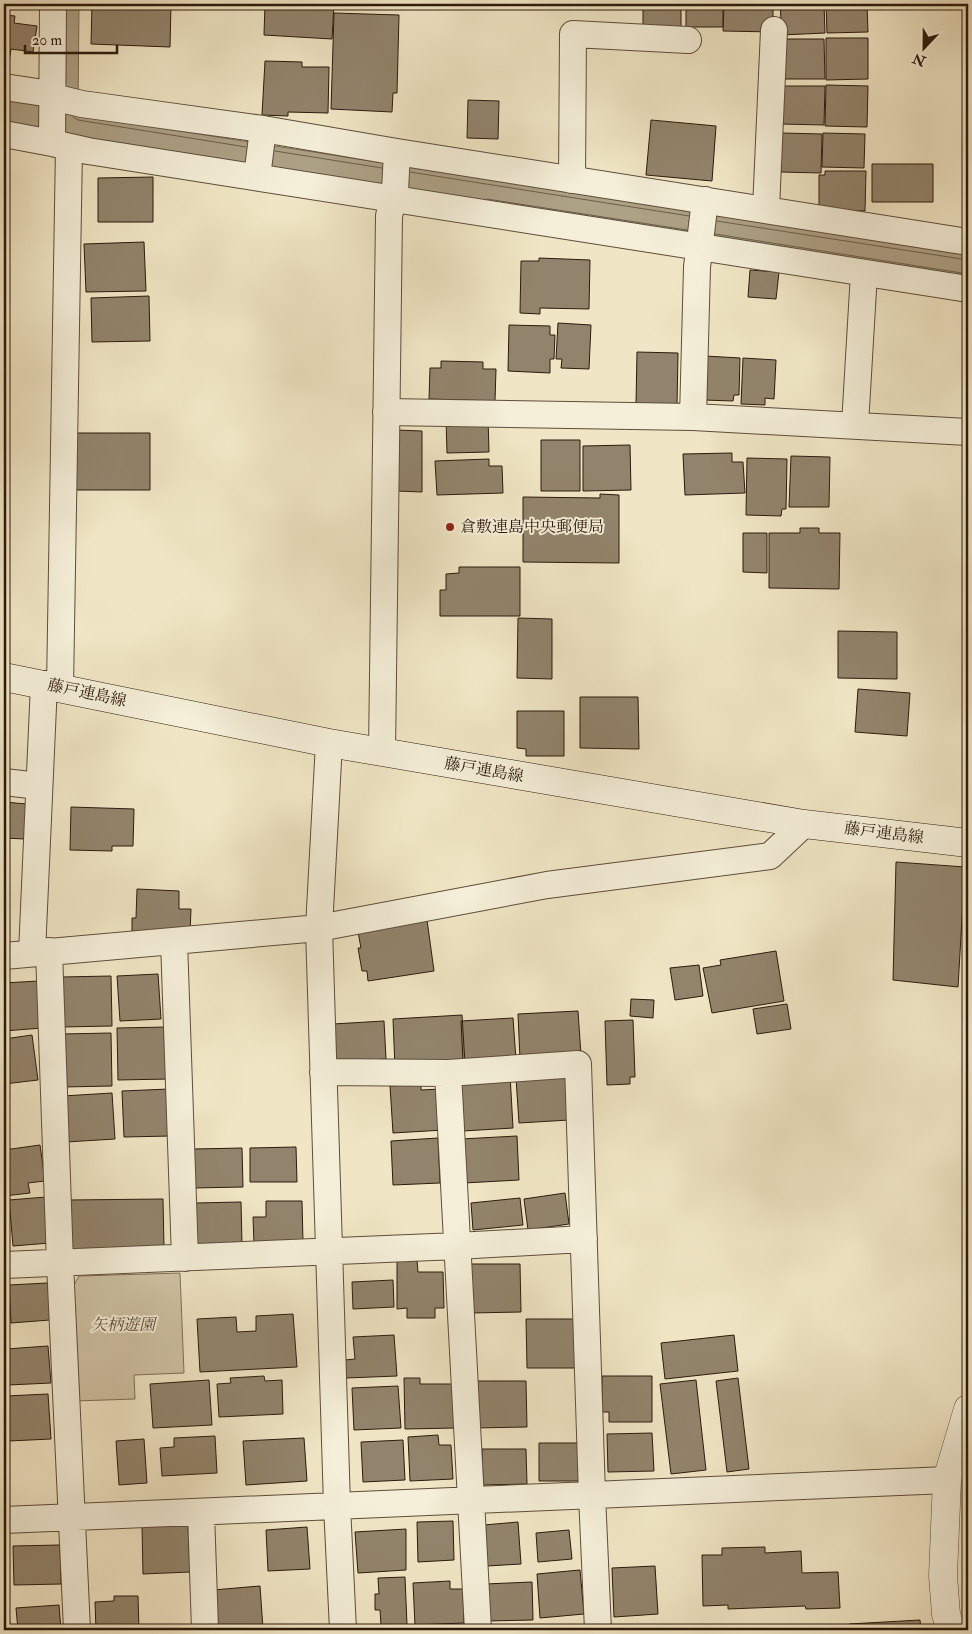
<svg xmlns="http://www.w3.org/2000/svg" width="972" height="1634" font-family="'IM FELL Double Pica','Noto Serif JP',serif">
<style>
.green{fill:#cfc3a5;stroke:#7e6e58}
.water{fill:#ada186;stroke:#796b55}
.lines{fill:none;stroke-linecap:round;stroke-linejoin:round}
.shore{stroke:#6c5e48;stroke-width:1}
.building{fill:#92846c;stroke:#2c1a0b}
.minor-casing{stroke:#5d4d3a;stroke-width:28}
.tertiary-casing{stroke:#5d4d3a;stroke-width:29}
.secondary-casing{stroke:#2c1a0b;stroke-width:29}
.minor{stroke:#f5efd9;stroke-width:26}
.tertiary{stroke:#f5efd9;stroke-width:28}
.secondary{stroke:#f5efd9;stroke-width:28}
.poi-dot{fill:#8f2418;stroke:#f5efd9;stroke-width:2}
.labels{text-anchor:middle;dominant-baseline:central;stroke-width:4;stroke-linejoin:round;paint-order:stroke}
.poi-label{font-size:16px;fill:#2c1a0b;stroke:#f5efd9;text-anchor:start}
.street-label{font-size:16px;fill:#2c1a0b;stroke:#f5efd9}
.park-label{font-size:16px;font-style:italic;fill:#5d4d39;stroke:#f5efd9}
</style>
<rect width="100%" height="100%" fill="#f0e6c5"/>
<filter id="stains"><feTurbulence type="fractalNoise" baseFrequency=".004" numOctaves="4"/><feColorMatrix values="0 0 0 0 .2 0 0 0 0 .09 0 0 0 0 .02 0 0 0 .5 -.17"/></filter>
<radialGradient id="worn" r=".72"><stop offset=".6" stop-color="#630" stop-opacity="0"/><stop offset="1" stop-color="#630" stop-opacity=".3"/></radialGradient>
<path class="green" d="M180 1273 184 1373 134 1375 135 1399 75 1401 71 1290 79 1276Z"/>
<path class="water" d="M66 4H79L78 115 968 255V279L4 128V100L34 104Z"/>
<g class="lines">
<path class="shore" d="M73 117 78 120 246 147
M275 151 382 168
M410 172 689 216
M487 199 687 230
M717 221 968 260
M715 234 968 274"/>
</g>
<path class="building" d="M92 4H171L170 47 91 44Z
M265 4H334L332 39 264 35Z
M643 4H681V30L643 29Z
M686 4H723V27H686Z
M724 4H773V32L723 31Z
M780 4H824L825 33 782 35Z
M826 4H867L868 32 827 33Z
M334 13 399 15 397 93H393L392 112 331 109Z
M4 15 15 16 14 23 37 26 33 52 11 49 9 63H4Z
M826 38H868V79L826 80Z
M782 39H824L825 79H783Z
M265 61 302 62V67H329L328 113 288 112V116L262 115Z
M826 85 868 86 867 127 825 126Z
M780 86H825L824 125 781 124Z
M468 100 499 101 498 139 467 138Z
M651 120 716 126 712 181 646 175Z
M782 133 822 134 821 173 781 172Z
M823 133 865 134 864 168 822 167Z
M872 164H933V202H872Z
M825 171H866L865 211 819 210V175H825Z
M153 177V222H98V178Z
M144 242 146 291 86 292 84 244Z
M539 258 590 260 589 309 540 308V314L520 313 521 261H539Z
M750 270 779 272 776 299 748 297Z
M149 296 150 341 92 342 91 298Z
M558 323 591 325 589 369 561 368 562 359H556Z
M509 325 550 326V335H555L554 359H550V373L508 371Z
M637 352 678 353 677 405 636 404Z
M705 356 740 358 739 395H734L733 401 704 400Z
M743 358 776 360 774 399 765 398V405L741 404Z
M441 361 483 362V369H496L495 401 429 399 430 368H441Z
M488 418 489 452 447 453 446 419Z
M396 430 422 431V492L396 491Z
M72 433H150V490H72Z
M541 440H580V491H541Z
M630 445 631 490 583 491V446Z
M732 453V462H743L745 493 685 495 683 454Z
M791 456 830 457 829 507H789Z
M747 458 787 459 786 509H782L781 516 746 515Z
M489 459V466H502L503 493 437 495 435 461Z
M600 494 619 495V563L523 562V497L600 498Z
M800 528H819V533H840L839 589 769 588V533H800Z
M743 533H767V573L743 572Z
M459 567H520V616H440V590H446V574L459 573Z
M518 618 552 619V679L517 678Z
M838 631 897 632V679L838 678Z
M858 689 910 693 907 736 855 732Z
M580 697H638L639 749 580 748Z
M517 711H564V756H526V749L517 748Z
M4 802 27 804 25 839 4 838Z
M71 807 134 809 133 846H112V851L70 850Z
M896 862 965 867 958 987 893 980Z
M137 889 179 891V909H191L190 934 132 932V918H136Z
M427 920 434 971 368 981 367 971H362L358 948H361L358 932Z
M776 951 784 1001 712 1013 703 968 721 965 720 960Z
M699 965 703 996 675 1000 670 968Z
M158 974 161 1019 120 1021 117 976Z
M111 976 112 1026 62 1027 61 977Z
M38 981 42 1028 4 1031V983Z
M631 999 654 1000 653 1018 630 1016Z
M787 1004 791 1029 757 1034 753 1009Z
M578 1011 581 1055 520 1059 518 1014Z
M462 1015 465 1064 395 1068 393 1019Z
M513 1018 516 1060 463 1063 461 1021Z
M633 1020 635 1077H630V1084L607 1085 605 1021Z
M384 1021 386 1059 335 1062 333 1024Z
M167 1027 168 1079 118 1080 117 1028Z
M111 1033 112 1086 63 1087 62 1034Z
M32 1035 38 1080 4 1084V1039Z
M510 1074 513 1128 463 1131 460 1076Z
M567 1076 569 1120 519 1123 516 1078Z
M421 1084V1090L442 1089 444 1130 393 1133 390 1086Z
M169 1089 171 1136 124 1137 122 1091Z
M112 1093 115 1139 66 1142 63 1096Z
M517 1136 519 1180 464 1183 461 1139Z
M438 1138 440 1183 393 1185 391 1141Z
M40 1145 45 1181 28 1183 30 1193 4 1196V1150Z
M296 1147 297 1182H250V1148Z
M242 1148 243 1187 193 1188V1149Z
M565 1193 569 1224 528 1230 524 1199Z
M46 1197 50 1243 13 1246 9 1200Z
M520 1198 523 1225 473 1230 471 1203Z
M163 1199 164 1248 69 1249 68 1200Z
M266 1201H302L303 1242 254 1243 253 1217H266Z
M241 1202 242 1245 197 1246 196 1203Z
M397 1260H417L418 1272H443L444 1308H435V1318H407V1308L397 1309Z
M470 1264H520L521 1312 471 1313Z
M393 1280 394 1307 353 1309 352 1282Z
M48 1283 50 1320 11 1323 9 1285Z
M293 1314 297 1367 200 1372 197 1319 236 1317 237 1332 256 1331V1316Z
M526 1319H575L576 1368H527Z
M394 1335 397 1376 346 1378 345 1360 355 1359 353 1337Z
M734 1335 738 1371 665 1379 661 1343Z
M48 1346 51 1383 8 1385 6 1349Z
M264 1376 265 1381 282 1380 283 1414 219 1417 217 1384 231 1383 230 1378Z
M602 1376H652V1422H609V1412H602Z
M404 1378H420V1384H455L456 1428 405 1429Z
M738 1378 749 1469 727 1472 716 1381Z
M209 1380 212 1425 153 1428 150 1384Z
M696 1380 706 1470 671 1474 660 1384Z
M474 1381H526L527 1427 474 1428Z
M398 1386 401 1428 354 1430 352 1388Z
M48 1394 51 1439 9 1441 6 1396Z
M652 1433 654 1471 608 1472 607 1434Z
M438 1435 439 1445H451L453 1479 410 1481 408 1437Z
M215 1436 217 1473 162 1476 160 1448 174 1447V1438Z
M304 1438 307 1481 246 1485 243 1441Z
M144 1439 147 1483 119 1485 116 1441Z
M403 1440 405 1480 363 1482 361 1442Z
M539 1443H579V1481H539Z
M482 1449H526L527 1484 483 1485Z
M4 1463H5L7 1496H4Z
M453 1521 454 1560 418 1562 417 1522Z
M518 1522 521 1564 487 1566 484 1525Z
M188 1525 190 1572 143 1574 142 1527Z
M307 1527 310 1569 268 1571 266 1530Z
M406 1529V1570L358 1573 355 1532Z
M569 1530 572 1559 538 1562 536 1533Z
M60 1545 61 1584 14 1585 13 1546Z
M4 1547H6V1582H4Z
M765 1547V1553L801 1551 802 1573 838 1572 840 1608 806 1609 805 1606 728 1609V1605L703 1606 702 1555H722V1548Z
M655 1566 658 1614 614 1617 612 1568Z
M580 1570 584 1614 540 1618 537 1574Z
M405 1577 407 1625H381L380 1610H375V1594H379L378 1578Z
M450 1581V1589H463L464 1623 415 1625 413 1583Z
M532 1582 533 1620 487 1621 485 1584Z
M260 1586 263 1629 216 1630 213 1590Z
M114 1596H138L139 1630H96L95 1602 114 1601Z
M59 1605 61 1630H18L16 1608Z
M9 1607 10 1630H4V1608Z
M920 1620 921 1630H850L849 1624Z"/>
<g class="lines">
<g class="minor-casing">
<path id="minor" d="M4 87 51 94 61 99 82 104 263 129 397 152 968 242
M4 134 52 143 88 151 968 289
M52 143 53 4
M257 177 263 129
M572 180 573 34 688 40
M766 209 774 30
M386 412 693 417 968 432
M693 417 697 267 705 200
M855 425 864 273
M60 688 69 147
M329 743 319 928 337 1505 343 1630
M382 752 389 216 395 191 397 152
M4 782 39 786
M174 941 185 1258
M49 951 60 1263 77 1630
M32 953 44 684
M4 956 319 928 547 885 770 856 804 824
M323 1072 448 1073 578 1064 592 1495 598 1630
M448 1073 478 1630
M4 1265 457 1246 584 1239
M201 1512 205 1630
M4 1520 947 1480"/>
</g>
<g class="tertiary-casing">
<path id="tertiary" d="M951 1630 946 1614 943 1576 947 1480 968 1409"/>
</g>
<g class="secondary-casing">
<path id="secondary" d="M4 677 329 743 382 752 804 824 968 843"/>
</g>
<use href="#minor" class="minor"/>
<use href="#tertiary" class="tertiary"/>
<use href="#secondary" class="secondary"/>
</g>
<circle class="poi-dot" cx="450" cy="527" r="5"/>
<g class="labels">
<g class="poi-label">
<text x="460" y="527">倉敷連島中央郵便局</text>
</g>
<g class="street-label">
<text transform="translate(87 693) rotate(12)">藤戸連島線</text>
<text transform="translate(484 770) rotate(10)">藤戸連島線</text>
<text transform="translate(884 833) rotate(7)">藤戸連島線</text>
</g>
<g class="park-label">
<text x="123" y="1325">矢柄遊園</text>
</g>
</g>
<rect width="972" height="1634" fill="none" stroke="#f0e6c5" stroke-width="20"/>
<rect x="5" y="5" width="962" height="1624" fill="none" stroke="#2c1a0b" stroke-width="2.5"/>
<rect x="10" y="10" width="952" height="1614" fill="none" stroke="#2c1a0b"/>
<g transform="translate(924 48) rotate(202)" stroke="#f5efd9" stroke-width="4" paint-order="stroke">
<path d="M0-4L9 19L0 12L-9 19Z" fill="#2c1a0b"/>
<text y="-8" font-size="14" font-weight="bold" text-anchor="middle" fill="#2c1a0b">N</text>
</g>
<path d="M25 45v8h92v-8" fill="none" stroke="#2c1a0b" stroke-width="2.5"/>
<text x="32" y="45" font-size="15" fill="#2c1a0b" stroke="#f5efd9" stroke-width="4" paint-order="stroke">20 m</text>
<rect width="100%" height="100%" filter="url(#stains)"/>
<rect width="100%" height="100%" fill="url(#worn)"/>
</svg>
